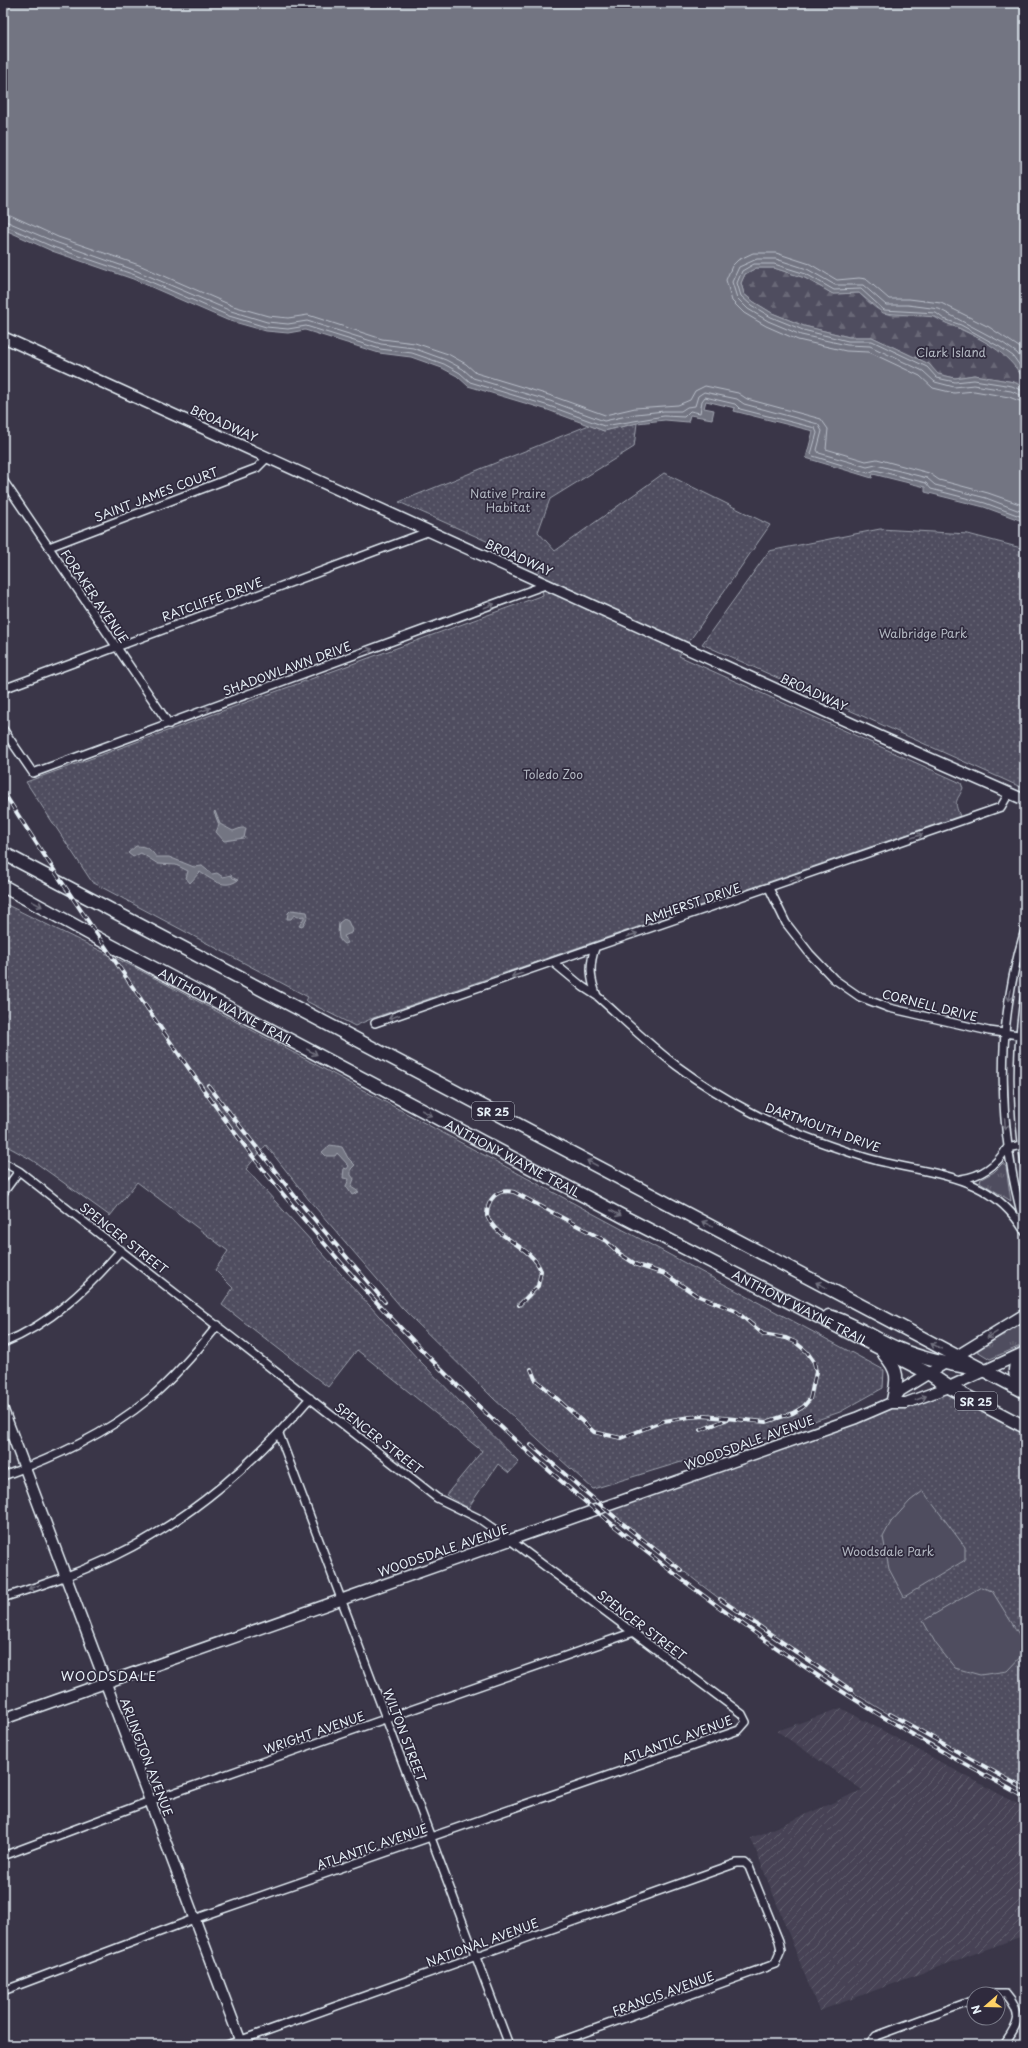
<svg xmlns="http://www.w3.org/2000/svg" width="1028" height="2048" font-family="'Playpen Sans',sans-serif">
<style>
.industrial{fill:url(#industrial-furrows)}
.grass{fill:url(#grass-tufts);stroke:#9ca0ac}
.forest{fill:url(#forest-firs);stroke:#9ca0ac}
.park{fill:url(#park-dots);stroke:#9ca0ac}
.pitch{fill:#504e5f;stroke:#9ca0ac}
.water{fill:#737482;stroke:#a2a6b1}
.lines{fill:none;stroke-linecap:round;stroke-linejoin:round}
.shore{stroke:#b9bfc9;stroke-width:1}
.street-casing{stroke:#e8f1f8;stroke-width:10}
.secondary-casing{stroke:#e8f1f8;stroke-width:13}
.highway-casing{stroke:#e8f1f8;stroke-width:15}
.street{stroke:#2f2a3d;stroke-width:7}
.secondary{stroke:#2f2a3d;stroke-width:10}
.highway{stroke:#2f2a3d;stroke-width:12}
.rail-casing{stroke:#e8f1f8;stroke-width:4}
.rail{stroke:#2f2a3d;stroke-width:2.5;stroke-dasharray:8;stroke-linecap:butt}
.oneway{stroke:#70707e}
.labels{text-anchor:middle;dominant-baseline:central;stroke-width:3.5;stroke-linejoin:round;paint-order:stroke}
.shield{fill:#2f2a3d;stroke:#b0b5c0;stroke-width:1}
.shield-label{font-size:11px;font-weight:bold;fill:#e8f1f8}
.park-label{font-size:12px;fill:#b3b8c2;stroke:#2f2a3d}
.street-label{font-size:12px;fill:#e8f1f8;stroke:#2f2a3d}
.neighbourhood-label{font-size:13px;letter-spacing:1px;fill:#e8f1f8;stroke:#2f2a3d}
</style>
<defs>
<pattern id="industrial-furrows" width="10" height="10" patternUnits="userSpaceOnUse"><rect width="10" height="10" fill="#464354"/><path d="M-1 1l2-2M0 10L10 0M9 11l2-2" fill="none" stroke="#615f6d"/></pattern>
<pattern id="grass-tufts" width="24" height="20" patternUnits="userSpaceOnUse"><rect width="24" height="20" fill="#504e5f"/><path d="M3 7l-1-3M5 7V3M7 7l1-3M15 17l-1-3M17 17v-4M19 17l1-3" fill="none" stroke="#696877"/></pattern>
<pattern id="forest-firs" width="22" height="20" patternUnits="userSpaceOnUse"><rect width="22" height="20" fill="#504e5f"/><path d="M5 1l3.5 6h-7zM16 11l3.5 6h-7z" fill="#696877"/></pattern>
<pattern id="park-dots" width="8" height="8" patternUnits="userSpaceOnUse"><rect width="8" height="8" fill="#504e5f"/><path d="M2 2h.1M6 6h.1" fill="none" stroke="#696877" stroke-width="1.8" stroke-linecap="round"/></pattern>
</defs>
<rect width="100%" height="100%" fill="#3a3648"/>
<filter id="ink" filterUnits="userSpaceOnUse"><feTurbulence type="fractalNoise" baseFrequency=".025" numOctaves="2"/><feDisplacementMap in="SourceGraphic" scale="8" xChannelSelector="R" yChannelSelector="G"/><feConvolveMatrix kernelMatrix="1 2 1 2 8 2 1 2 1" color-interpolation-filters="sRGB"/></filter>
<g filter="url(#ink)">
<path class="industrial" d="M841 1708 1025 1808V1935L819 2011 751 1838 862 1790 777 1731Z"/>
<path class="grass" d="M1003 1163 1006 1167 1011 1201 980 1182 981 1179 994 1172Z
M1025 1321V1344L990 1359 977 1351Z"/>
<path class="forest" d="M756 268H774L805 278 833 294 859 293C869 302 880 315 894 315 903 315 910 314 918 315 924 316 932 315 936 318 962 331 1025 353 1025 388L1014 382 974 375 955 378 937 374 929 364 872 337H849L804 326 772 313 754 302 744 294 741 283 745 274Z"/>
<path class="park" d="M637 423 634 447 550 499 538 532 555 551 664 473 770 525 679 656 961 783 963 788C957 802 953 800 960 816L373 1018 355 1026 306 1001 308 997 92 882 26 782 543 595 538 564 399 502 589 425 604 431Z
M880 529 968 534 1025 549V789L702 644 769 551Z
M3 903 136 968 884 1370 883 1388 840 1412 708 1458 701 1456 593 1489 494 1399 402 1308 309 1200 266 1145 246 1169 417 1358 519 1462 509 1473 498 1464 468 1508 446 1495 482 1451 357 1350 328 1387 222 1305 233 1288 215 1270 228 1251 137 1182 110 1216 32 1160 3 1144Z
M949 1387 1025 1427V1789C969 1759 913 1730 859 1696 770 1639 685 1575 605 1507Z"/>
<path class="pitch" d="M923 1491 965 1547V1560L904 1597 889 1569 883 1537 891 1522 910 1501Z
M981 1587 992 1591 1025 1644V1652L1007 1671 980 1675 955 1668 936 1644 923 1621Z"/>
<path class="water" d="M3 3H1025V382C1011 355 987 342 961 329 952 325 943 323 936 317L883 313 859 293 833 294 805 278 774 268H756L745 274 741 283 744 294 754 302 772 313 804 326 849 337H872L929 364 938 374 955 378 974 375 1014 382 1025 388V522L984 507 925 492V487L873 474 872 478 806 458 813 431 734 411 735 408 706 401 704 408 714 410 712 419 690 415 688 422 665 420 637 423 604 431 548 410 468 386 457 376 442 368 411 357 379 353 305 330 288 333 266 331 227 320 133 279 52 251 3 229Z
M215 811 220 824 233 831 241 828H246L244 838 224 841 216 832 219 825 214 812Z
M136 846C146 846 151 849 156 857H169L194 867 202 866 212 874 217 873 223 877 231 875 233 878 238 880C225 890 212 880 200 872L190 883 186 878 188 871 176 865 158 864 141 853 133 857 128 853Z
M291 910 307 912 308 916 302 927 299 926 304 918V916L298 917 294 915 291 919H287L288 913Z
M344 919 348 921 352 930 351 933 344 936 348 943 344 944C337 940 338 931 339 923Z
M330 1145 342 1147 348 1158 355 1165 351 1169V1175L354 1179 351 1187 359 1192 352 1195 346 1186 349 1179 343 1178 344 1168 347 1169 349 1166 337 1153 335 1156H326L322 1152Z"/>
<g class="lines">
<path class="shore" d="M3 214 10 215 58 237 139 265 233 306 268 316 288 318 308 315 382 339 415 343 448 354 466 364 476 373 552 396 605 415 635 408 678 405 690 400 695 391 705 386 738 393 747 399 821 419 828 429 826 449 866 461 877 459 929 473 939 480 988 493 1025 506
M3 220 55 242 137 271 231 311 267 322 288 324 307 321 381 344 413 348 446 360 463 369 473 378 550 401 604 421 636 414 664 411H681L687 407 695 406 698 396 704 392 737 399 744 404 818 424 822 431 817 450 819 453 867 467 876 465 927 478 935 485 986 498 1025 513
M3 225 53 247 135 275 229 316 266 327 288 329 306 326 380 349 412 353 444 364 460 373 470 382 549 406 604 426 664 416 684 417 690 411 700 413 702 401 705 397 735 404 740 409 815 428 817 433 811 454 813 456 868 473 875 470 926 483 931 489 985 503 1025 518
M1025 354 1019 347 989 327 941 303 909 299H889L866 279 859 278 837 280 810 264 776 253H753L738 260 732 266 726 280 732 301 744 313 766 326 798 340 846 351 869 352 920 376 933 388 954 393 974 391 1009 397 1025 403
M1025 364 1017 353 1003 343 939 309 908 305H886L863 285H835L807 269 776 259H757L739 267 732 282 737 298 748 309 768 321 801 335 847 345 870 346 923 371 935 382 954 387 974 385 1011 391 1025 397
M1025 373 1013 356 1000 347 961 325 944 319 936 313 884 310 861 289 834 290 806 274 774 264H754L742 271 737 283 741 296 751 305 771 317 803 330 848 341H872L927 367 937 378 955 382 974 380 1012 386 1025 392"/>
<g class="street-casing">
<path id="street" d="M3 480 169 724
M49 547 257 468 268 457
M3 689 430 531
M3 729 33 773 548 584
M769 888 786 923 810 954 834 979 860 997 889 1008 989 1031 1019 1035
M595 948C589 965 590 979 597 996
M554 963 583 987 597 996C623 1019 649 1045 677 1066 700 1083 726 1099 751 1112 786 1131 826 1145 864 1157 926 1176 988 1169 1025 1232
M1025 993C1016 1050 1016 1107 1025 1164
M375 1023 1001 807 1009 793
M3 1162 19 1171 437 1498 478 1518 510 1540 742 1714 746 1722 739 1730 194 1919 3 1991
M961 1179C982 1176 996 1166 1007 1148L1022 1145
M3 1193 19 1171
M1025 1227C997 1129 995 1027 1025 930
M3 1343C51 1324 88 1288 121 1250
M279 1434 509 2045
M3 1476C56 1457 106 1434 150 1398 175 1377 197 1351 218 1325
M3 1598C41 1585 80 1573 116 1555 193 1518 255 1462 310 1398
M3 1856 150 1801 634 1632
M991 1994H1006C1024 2015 1019 2024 1004 2045
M227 2045 737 1863H745L749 1867 779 1941 781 1950 775 1964 550 2045
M869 2045 876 2036 974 2000"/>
</g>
<g class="secondary-casing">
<path id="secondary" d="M3 337 879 736 1025 800
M894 1400 900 1391 1025 1314
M3 1410 242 2045
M3 1719 856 1418 891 1403H906L949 1387 1025 1352"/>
</g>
<g class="highway-casing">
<g id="highway">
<path d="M3 853 1025 1392"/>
<path id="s1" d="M3 886 110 945 626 1218 928 1373 949 1387 1025 1427"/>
<path d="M829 1316C854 1323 874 1339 899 1349 922 1359 946 1363 970 1368"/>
<path d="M884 1354C899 1371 898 1378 893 1400"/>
<path d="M1023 1391C1014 1374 1010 1367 1025 1352"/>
</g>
</g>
<use href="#street" class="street"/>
<use href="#secondary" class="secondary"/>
<use href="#highway" class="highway"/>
<g class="rail-casing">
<path id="rail" d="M3 791C44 857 88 921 132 986 162 1030 192 1074 224 1118 254 1160 290 1203 324 1243 464 1407 637 1557 817 1675 884 1720 954 1759 1025 1797
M208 1085 297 1199 385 1302
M519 1305 538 1286 541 1271C532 1246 497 1240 487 1216 487 1199 497 1188 514 1192L606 1241 620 1254 637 1265 665 1274 696 1295 736 1311 763 1334 786 1338 795 1342 807 1352 814 1362 816 1372 810 1399 803 1407 793 1413 766 1422 704 1416 690 1417 664 1421 621 1438 594 1432 535 1379 531 1369
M701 1430 728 1419
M531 1445 617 1519 681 1570
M720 1599 851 1690
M890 1714 1025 1789"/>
</g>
<use href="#rail" class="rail"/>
</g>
<defs><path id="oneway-shaft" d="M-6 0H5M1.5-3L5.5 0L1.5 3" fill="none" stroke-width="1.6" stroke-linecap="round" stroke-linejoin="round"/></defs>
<g class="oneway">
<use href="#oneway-shaft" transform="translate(489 606) rotate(-20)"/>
<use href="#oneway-shaft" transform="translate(367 651) rotate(-20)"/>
<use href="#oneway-shaft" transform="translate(205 710) rotate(-20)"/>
<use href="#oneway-shaft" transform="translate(917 836) rotate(-19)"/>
<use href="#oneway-shaft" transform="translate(795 879) rotate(-19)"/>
<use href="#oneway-shaft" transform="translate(37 904) rotate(28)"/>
<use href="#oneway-shaft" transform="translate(632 935) rotate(-19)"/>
<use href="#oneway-shaft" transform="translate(517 975) rotate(161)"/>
<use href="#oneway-shaft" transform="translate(1010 995) rotate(100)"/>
<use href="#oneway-shaft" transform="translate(394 1017) rotate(161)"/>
<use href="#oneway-shaft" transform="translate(312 1052) rotate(28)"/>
<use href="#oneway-shaft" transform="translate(427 1113) rotate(28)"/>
<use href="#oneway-shaft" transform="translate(1005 1124) rotate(86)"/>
<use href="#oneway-shaft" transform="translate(592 1163) rotate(-152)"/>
<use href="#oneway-shaft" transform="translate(616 1213) rotate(28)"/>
<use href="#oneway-shaft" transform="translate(707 1224) rotate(-152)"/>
<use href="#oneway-shaft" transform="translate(821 1285) rotate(-152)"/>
<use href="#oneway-shaft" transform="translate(992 1335) rotate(148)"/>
<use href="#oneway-shaft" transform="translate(936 1346) rotate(-152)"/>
<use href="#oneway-shaft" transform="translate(921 1398) rotate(-21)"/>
<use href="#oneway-shaft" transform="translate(34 1587) rotate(160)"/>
</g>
</g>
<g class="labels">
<g class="shield">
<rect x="472" y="1102" width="42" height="18" rx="3"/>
<rect x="955" y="1392" width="42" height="18" rx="3"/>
</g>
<g class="shield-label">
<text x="493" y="1111">SR 25</text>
<text x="976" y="1401">SR 25</text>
</g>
<g class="park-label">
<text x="951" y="352">Clark Island</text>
<text x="508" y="493">Native Praire<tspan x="508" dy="14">Habitat</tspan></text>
<text x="923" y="633">Walbridge Park</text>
<text x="553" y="774">Toledo Zoo</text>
<text x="888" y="1551">Woodsdale Park</text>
</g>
<g class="street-label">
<text transform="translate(224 423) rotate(24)">BROADWAY</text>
<text transform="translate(156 494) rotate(-21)">SAINT JAMES COURT</text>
<text transform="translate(519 557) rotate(24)">BROADWAY</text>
<text transform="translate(95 596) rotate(56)">FORAKER AVENUE</text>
<text transform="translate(212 599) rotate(-20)">RATCLIFFE DRIVE</text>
<text transform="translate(287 668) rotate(-20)">SHADOWLAWN DRIVE</text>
<text transform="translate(814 692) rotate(25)">BROADWAY</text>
<text transform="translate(692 903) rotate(-19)">AMHERST DRIVE</text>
<text transform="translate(930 1005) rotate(14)">CORNELL DRIVE</text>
<text stroke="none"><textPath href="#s1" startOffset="254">ANTHONY WAYNE TRAIL</textPath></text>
<text transform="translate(823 1127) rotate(20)">DARTMOUTH DRIVE</text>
<text stroke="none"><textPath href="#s1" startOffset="578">ANTHONY WAYNE TRAIL</textPath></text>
<text transform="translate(124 1238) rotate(38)">SPENCER STREET</text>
<text stroke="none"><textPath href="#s1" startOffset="902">ANTHONY WAYNE TRAIL</textPath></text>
<text transform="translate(379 1438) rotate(38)">SPENCER STREET</text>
<text transform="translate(749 1442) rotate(-20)">WOODSDALE AVENUE</text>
<text transform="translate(443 1550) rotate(-19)">WOODSDALE AVENUE</text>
<text transform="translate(642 1625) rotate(37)">SPENCER STREET</text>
<text transform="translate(314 1732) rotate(-19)">WRIGHT AVENUE</text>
<text transform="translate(405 1735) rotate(69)">WILTON STREET</text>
<text transform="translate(677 1739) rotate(-20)">ATLANTIC AVENUE</text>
<text transform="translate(147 1757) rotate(69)">ARLINGTON AVENUE</text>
<text transform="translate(372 1846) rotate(-19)">ATLANTIC AVENUE</text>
<text transform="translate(482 1942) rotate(-20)">NATIONAL AVENUE</text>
<text transform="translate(663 1993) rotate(-20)">FRANCIS AVENUE</text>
</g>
<g class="neighbourhood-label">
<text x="109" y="1675">WOODSDALE</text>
</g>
</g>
<rect width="1028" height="2048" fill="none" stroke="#2f2a3d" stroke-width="16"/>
<rect x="8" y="8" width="1012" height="2032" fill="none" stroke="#e8f1f8" stroke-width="1.5" filter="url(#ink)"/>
<g transform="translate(986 2006) rotate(250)"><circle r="19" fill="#2f2a3d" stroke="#797a88"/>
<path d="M0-3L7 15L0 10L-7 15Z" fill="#ffd166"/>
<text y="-6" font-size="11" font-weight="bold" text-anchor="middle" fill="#e8f1f8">N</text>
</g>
</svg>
